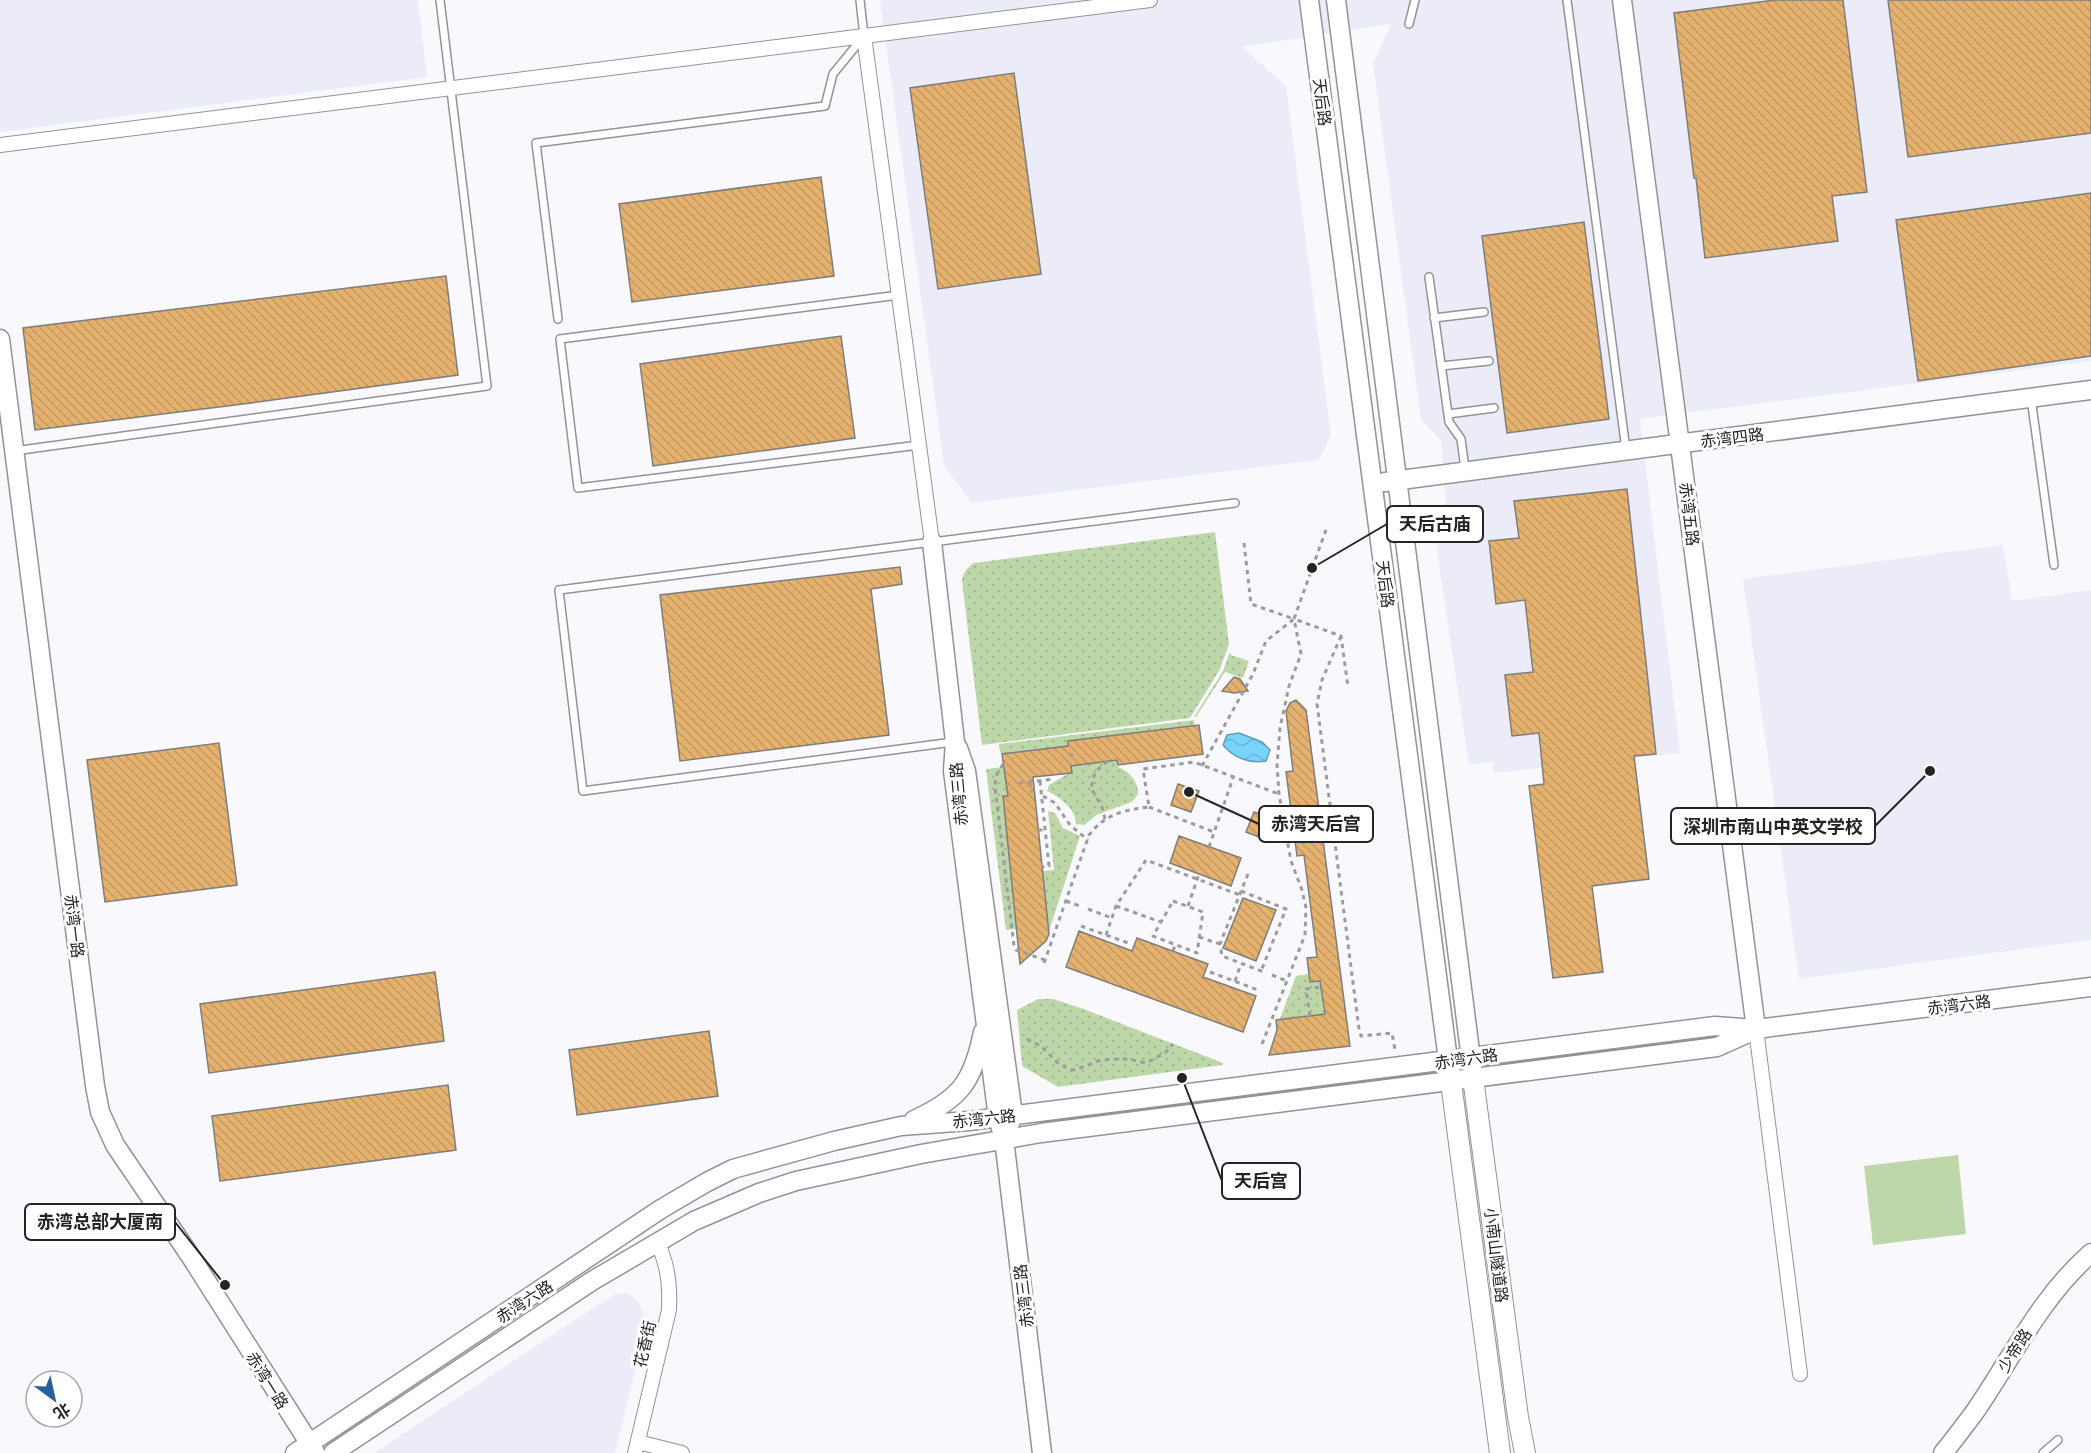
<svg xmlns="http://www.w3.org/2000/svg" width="2091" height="1453" font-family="Barlow,'Noto Sans SC',sans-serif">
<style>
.built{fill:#ebecf7}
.grass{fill:url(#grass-dots)}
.park{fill:#bed7a9}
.water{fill:url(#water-waves);stroke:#609fbc;stroke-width:1.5}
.building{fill:url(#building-back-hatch);stroke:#7f7d7a;stroke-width:1.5}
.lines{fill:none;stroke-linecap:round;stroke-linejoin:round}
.service-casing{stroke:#939397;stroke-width:10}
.minor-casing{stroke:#939397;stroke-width:16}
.tertiary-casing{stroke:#939397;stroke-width:21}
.secondary-casing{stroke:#939397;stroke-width:22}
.path{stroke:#9c9c9f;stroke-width:3;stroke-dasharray:4.5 4.5;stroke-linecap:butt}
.service{stroke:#fff;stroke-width:7}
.minor{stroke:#fff;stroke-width:14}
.tertiary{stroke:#fff;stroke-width:18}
.secondary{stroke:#fff;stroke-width:20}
.labels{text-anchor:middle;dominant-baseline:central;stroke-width:6;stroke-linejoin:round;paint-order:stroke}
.street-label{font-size:16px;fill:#242425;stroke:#fff}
.leader{fill:none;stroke:#242425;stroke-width:2}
.callout-dot{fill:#242425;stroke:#fff;stroke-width:2}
.callout{fill:#fff;stroke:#242425;stroke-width:2}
.callout-label{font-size:18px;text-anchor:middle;font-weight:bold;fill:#242425}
</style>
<defs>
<pattern id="grass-dots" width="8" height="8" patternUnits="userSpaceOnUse" patternTransform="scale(1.5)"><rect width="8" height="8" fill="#bed7a9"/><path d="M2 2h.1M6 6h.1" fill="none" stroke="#a3b891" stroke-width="1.8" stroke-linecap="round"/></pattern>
<pattern id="water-waves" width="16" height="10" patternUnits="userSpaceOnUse" patternTransform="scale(1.5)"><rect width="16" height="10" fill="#79d4fc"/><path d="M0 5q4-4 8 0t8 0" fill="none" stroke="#68b6d8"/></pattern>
<pattern id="building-back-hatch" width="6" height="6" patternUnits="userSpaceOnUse" patternTransform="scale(1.5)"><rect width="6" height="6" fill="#e5b16f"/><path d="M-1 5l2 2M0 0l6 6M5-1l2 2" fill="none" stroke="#c49860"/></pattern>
</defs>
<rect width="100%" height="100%" fill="#f9f9fd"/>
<path class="built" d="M0 0H418L427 77 0 132Z
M880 0H2091V361L1640 419 1680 753 1494 773 1492 762 1469 765 1432 518 1446 504 1441 440 1421 420 1373 64 1391 24 1242 47 1286 86 1331 436 1318 460 971 503 944 465Z
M2003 545 2012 601 2091 590V940L1799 979 1743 579Z
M627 1293 637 1300 647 1321 615 1453H374L615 1294Z"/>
<path class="grass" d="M1215 532 1229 644 1220 669 1190 718 982 745 962 581C963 572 967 568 974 563Z
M1230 652 1231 655 1249 661 1243 678 1225 672 1196 717H1194L1223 671Z
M1194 720 1195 726 1068 741V746L1002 754 1000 752 999 744Z
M1117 760 1118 767C1130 772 1138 781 1138 794L1132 802 1098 814 1084 825 1076 824C1075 808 1061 798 1047 791L1049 785 1071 772V766Z
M1004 767 1006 780 1014 779 1029 793 1003 797 1016 929 1006 930 986 769Z
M1048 811 1055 813 1063 828 1080 836 1049 931 1042 871 1054 870Z
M1309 974 1320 981 1324 1014 1280 1019 1296 976Z
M1038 999H1053L1081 1008 1223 1063 1222 1065 1058 1087 1022 1066 1017 1010Z"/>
<path class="park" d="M1958 1155 1966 1234 1873 1245 1864 1166Z"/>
<path class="water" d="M1239 733 1262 742 1270 750 1266 761C1250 764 1234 758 1223 745L1227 735Z"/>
<path class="building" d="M1775 0H1843L1867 192 1832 196 1838 241 1705 258 1696 178H1694L1674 13Z
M1888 0H2091V133L1908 157Z
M1014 73 1041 274 938 289 910 88Z
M821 177 834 276 632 302 619 204Z
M2091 193V356L1918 381 1896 220Z
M1584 222 1609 419 1507 433 1482 236Z
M446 276 458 375 251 403 35 430 23 328Z
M841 336 855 438 653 466 640 364Z
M1627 489 1656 754 1634 756 1649 879 1592 886 1603 972 1553 978 1529 786 1544 784 1539 733 1512 736 1505 675 1533 672 1525 600 1496 604 1489 541 1519 538 1514 501Z
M900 567 902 584 871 589 889 735 680 761 660 595Z
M1234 677 1240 679 1248 691 1234 693 1222 691Z
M1296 700 1306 710 1350 1046 1269 1055 1277 1030 1276 1020 1325 1014 1320 981 1310 982 1307 958 1317 957 1304 855 1297 856 1286 772 1293 771 1286 711 1290 703Z
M1199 725 1203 754 1118 765 1117 760 1071 766 1072 773 1033 777 1049 934 1046 941 1020 964 1003 796H1008L1002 754 1068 746V741Z
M219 743 237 885 105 902 87 760Z
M1178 784 1199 791 1191 812 1171 805Z
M1254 812 1275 819 1267 840 1246 832Z
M1179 836 1241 858 1231 886 1170 863Z
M1243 898 1276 910 1256 961 1223 948Z
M1079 931 1132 951 1137 938 1208 964 1203 977 1256 996 1243 1032 1066 967Z
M435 972 444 1041 209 1073 200 1004Z
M709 1031 718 1096 577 1115 569 1050Z
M448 1085 456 1150 220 1181 212 1116Z"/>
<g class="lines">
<g class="service-casing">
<path id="service" d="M1567 0 1626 450
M1409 24 1415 0
M1429 277 1449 422 1461 439 1465 469
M899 295 560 339 578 488 919 445
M1434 318 1484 312
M558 319 536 143 825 106 833 74 864 36 860 0
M1441 366 1489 361
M2031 398 2054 565
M1448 414 1494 408
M14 451 487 386 440 0
M953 742 583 791 559 590 1235 503
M2043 1453 2058 1440"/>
</g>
<g class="minor-casing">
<path id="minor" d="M864 36 932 542
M0 145 1150 0
M1756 1029 1800 1374
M638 1442 682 1453
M635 1453 669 1310C670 1284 668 1267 658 1243"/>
</g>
<g class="tertiary-casing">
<path id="tertiary" d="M1309 0 1448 1060
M1336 0 1472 1067
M1622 0 1756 1029
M0 339 95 1086 100 1112 115 1145 191 1257 315 1452
M1385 482 2091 390
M932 542 955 742 953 771 998 1118 1004 1139 1042 1453
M958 748 966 771 1013 1115 1009 1126
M914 1120C960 1099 973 1082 983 1032
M295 1453 661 1209 707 1182 733 1169 834 1141 901 1126 969 1121 1715 1026 1756 1029 2091 987
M333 1453 592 1281 694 1221 759 1193 796 1181 921 1154 1041 1133 1717 1047 1755 1030
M1943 1453C1954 1440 1964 1426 1974 1413 2012 1358 2040 1298 2091 1253"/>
</g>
<g class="secondary-casing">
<path id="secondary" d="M1448 1060 1500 1453
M1473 1078 1518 1417 1525 1453"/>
</g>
<path class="path" d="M1244 543 1251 604 1294 619
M1341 636 1322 680 1317 704 1359 1029 1361 1036 1392 1033 1395 1050
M1069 755H1073
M1003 764 996 776 995 787 1014 946 1016 950 1045 960
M1202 766 1253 674 1266 641 1294 619 1341 636 1348 687
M1040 781 1049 866 1042 867
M1030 782 1031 793
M1019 783 1054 779
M1043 796 1055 803 1070 825 1088 840
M1149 807 1214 832
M1105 819 1102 807 1091 788 1095 772 1108 761
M1038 830H1046
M1209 847 1233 778
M1248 874 1220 944 1222 956 1264 972
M1241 891 1286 909 1261 971
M1066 901 1080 906
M1173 901 1203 912 1197 953 1153 936Z
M1116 906 1161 922
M1188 906 1199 874
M1088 909 1112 918
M1081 926 1131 944
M1106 935 1116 906 1146 860 1240 895
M1199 937 1220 944
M1173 951 1175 945
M1044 963 1089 835C1105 814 1124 810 1149 807L1143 769 1194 762 1279 794
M1210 972 1258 990
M1272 975 1287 981
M1235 981 1241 964
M1310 1016 1306 989 1321 987
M1027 1039 1041 1046 1059 1064 1069 1069 1075 1070 1101 1060 1115 1059H1128L1146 1063 1165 1053 1173 1044
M1262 1044 1305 935 1306 908 1302 890 1291 861 1279 794 1277 765 1280 728 1289 686 1301 654 1294 619 1327 527"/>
<use href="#service" class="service"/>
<use href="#minor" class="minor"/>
<use href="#tertiary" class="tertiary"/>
<use href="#secondary" class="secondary"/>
</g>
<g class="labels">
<g class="street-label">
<text transform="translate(1323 102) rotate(83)">天后路</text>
<text transform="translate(1732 437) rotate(-7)">赤湾四路</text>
<text transform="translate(1690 514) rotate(83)">赤湾五路</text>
<text transform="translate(1386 584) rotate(83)">天后路</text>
<text transform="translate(958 794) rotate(-95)">赤湾三路</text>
<text transform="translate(75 926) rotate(83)">赤湾一路</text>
<text transform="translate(1959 1004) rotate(-7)">赤湾六路</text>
<text transform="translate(1466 1058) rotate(-8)">赤湾六路</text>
<text transform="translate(984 1118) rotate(-6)">赤湾六路</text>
<text transform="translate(1497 1255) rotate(83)">小南山隧道路</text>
<text transform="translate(1023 1296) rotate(-97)">赤湾三路</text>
<text transform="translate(524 1301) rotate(-33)">赤湾六路</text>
<text transform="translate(644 1344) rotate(-77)">花香街</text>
<text transform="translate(2014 1350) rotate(-57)">少帝路</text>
<text transform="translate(268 1380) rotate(58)">赤湾一路</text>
</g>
</g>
<path class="leader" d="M1312 568L1387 524M1189 792L1259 824M1930 771L1875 826M1182 1078L1222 1181M225 1285L175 1222"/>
<g class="callout-dot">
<circle cx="1312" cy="568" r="6"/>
<circle cx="1189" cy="792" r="6"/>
<circle cx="1930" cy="771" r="6"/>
<circle cx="1182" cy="1078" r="6"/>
<circle cx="225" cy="1285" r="6"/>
</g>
<g class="callout">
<rect x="1387" y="506" width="96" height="36" rx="6"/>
<rect x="1259" y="806" width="114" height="36" rx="6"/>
<rect x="1671" y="808" width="204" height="36" rx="6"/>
<rect x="1222" y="1163" width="78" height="36" rx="6"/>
<rect x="25" y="1204" width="150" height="36" rx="6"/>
</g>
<g class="callout-label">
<text x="1435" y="530">天后古庙</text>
<text x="1316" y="830">赤湾天后宫</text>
<text x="1773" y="833">深圳市南山中英文学校</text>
<text x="1261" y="1187">天后宫</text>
<text x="100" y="1228">赤湾总部大厦南</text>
</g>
<g transform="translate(54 1399) rotate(147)"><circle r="28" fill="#ffffff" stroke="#a7a7a8" stroke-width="1.5"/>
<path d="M0-4.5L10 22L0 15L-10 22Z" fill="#276199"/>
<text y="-9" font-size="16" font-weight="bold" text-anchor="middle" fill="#242425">北</text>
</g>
</svg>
